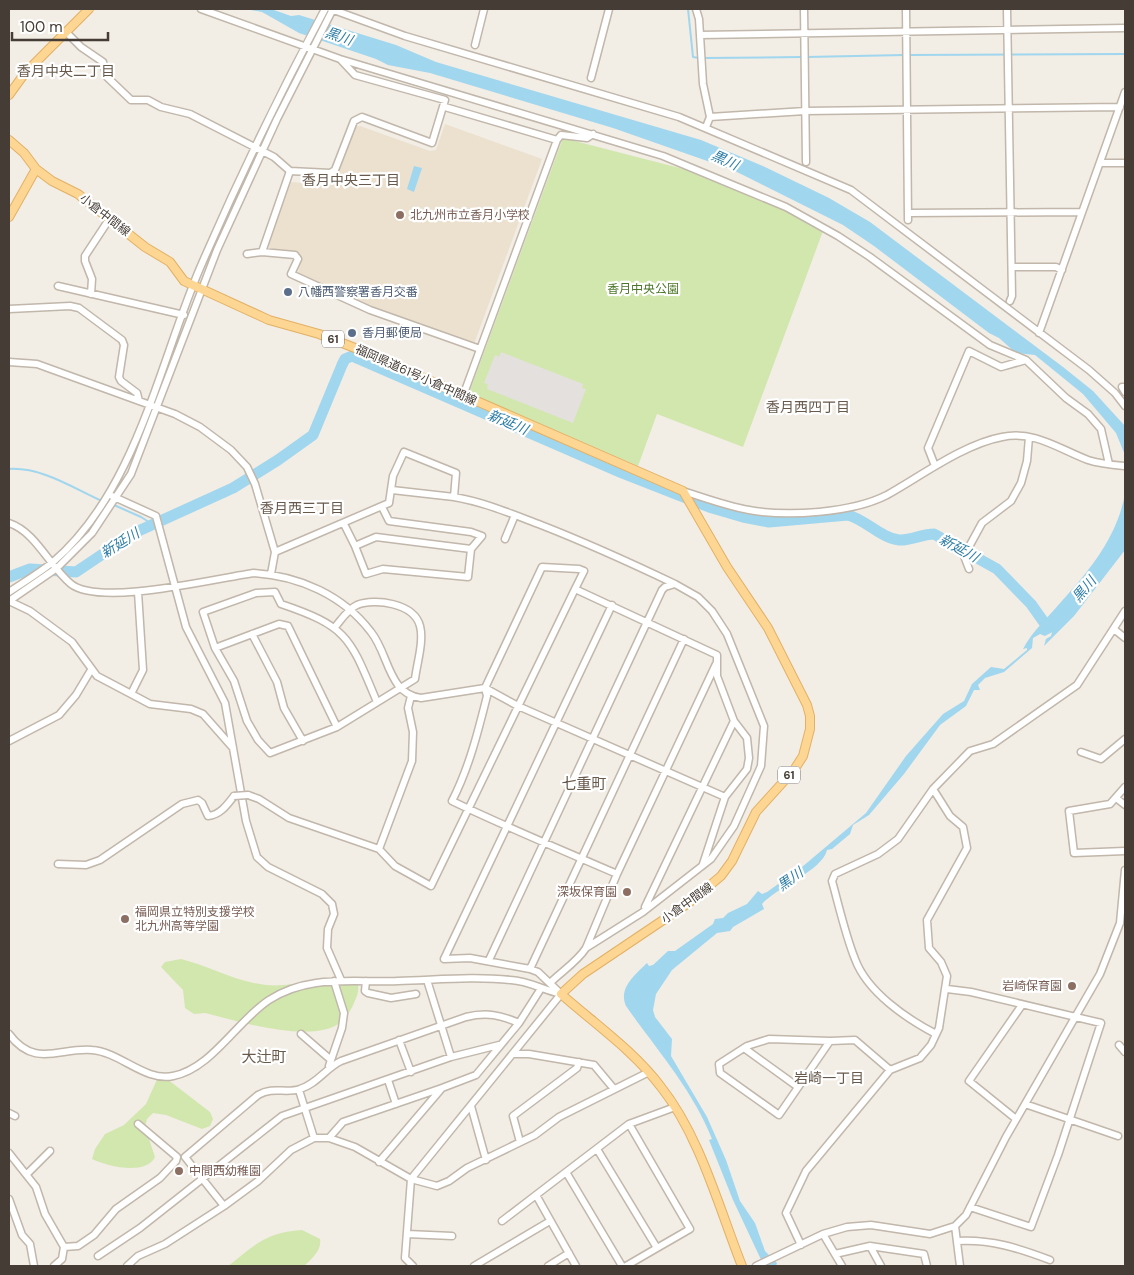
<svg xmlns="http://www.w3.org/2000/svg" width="1134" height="1275" font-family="'DM Sans','Noto Sans JP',sans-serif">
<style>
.education{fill:#ece1cf}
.green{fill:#d2e7ae}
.parking{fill:#e3e0dd}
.water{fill:#a1d6ef}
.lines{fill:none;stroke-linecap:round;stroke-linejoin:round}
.stream{stroke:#a1d6ef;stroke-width:2}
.river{stroke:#a1d6ef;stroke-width:11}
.minor-casing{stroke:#c1b7ab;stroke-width:9}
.major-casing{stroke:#e2b164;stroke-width:10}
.minor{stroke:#fff;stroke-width:6}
.major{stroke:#fdd694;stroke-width:8}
.minor-bridge-casing{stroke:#c1b7ab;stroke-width:9;stroke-linecap:butt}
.minor-bridge{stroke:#fff;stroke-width:6}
.education-dot{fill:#8d6e63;stroke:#fff;stroke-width:2}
.service-dot{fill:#5c6f8a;stroke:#fff;stroke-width:2}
.labels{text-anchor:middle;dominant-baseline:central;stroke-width:4.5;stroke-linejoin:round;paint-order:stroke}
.shield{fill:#fff;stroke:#7d7772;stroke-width:1}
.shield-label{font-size:11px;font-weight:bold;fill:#453d35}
.street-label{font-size:12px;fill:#453d35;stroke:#fff}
.education-label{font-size:12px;fill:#785e54;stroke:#fff;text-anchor:start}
.park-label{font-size:12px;fill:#4c7629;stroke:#fff}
.service-label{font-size:12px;fill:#4e5e75;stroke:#fff;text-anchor:start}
.water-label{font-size:14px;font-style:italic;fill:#2e7ea7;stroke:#fff}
.neighbourhood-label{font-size:14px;fill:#675a4c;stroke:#fff}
.quarter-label{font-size:15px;fill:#675a4c;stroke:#fff}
</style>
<rect width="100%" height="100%" fill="#f2ede5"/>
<path class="education" d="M445 124 542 159 474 344 368 306 298 273 301 258 297 252 271 250 268 246 291 182 333 185 355 127 360 126 430 151 436 150Z"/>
<path class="green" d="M563 138 703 174 781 209 823 231 743 447 657 414 638 466 469 393Z
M181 959C210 966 236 982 266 985 296 988 325 974 355 978 361 987 358 994 354 1003 351 1010 347 1017 341 1022 313 1045 237 1021 205 1013L194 1014 185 1008 183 990 161 967 165 962Z
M159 1075 167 1079 210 1112 213 1119 210 1126 202 1129 166 1115 153 1113 147 1119 145 1127 155 1157C146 1176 106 1166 92 1159L95 1149 105 1134 124 1125 146 1104Z
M302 1230 320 1239C322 1250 312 1259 304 1266H228C255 1245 266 1232 302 1230Z"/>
<path class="parking" d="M501 352 583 384 582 388 586 389 573 423 487 389 488 384 484 383 495 355 499 357Z"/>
<path class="water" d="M246 9H271L291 16 299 15 396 45 436 62 701 140 765 167 829 198 870 222 1063 367 1093 391 1125 426V455L1116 433 1083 394 1035 355 1016 353 999 338 989 333 874 246 843 225 733 170 613 128 430 73 388 65 376 59 299 33 262 12Z
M414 166 422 168 414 192 407 189Z
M1125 494V550L1074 616 1044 646 1046 639 1051 636 1052 632 1045 636 1040 634 1033 638 1032 648 1004 672 985 678 978 685 980 690H974L966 706 940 725 904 774 869 815 853 825 850 834 832 849 827 850C822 871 777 887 762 904L764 909 733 927 730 931 717 933 672 970 656 994 653 1010 655 1017 672 1039 671 1056 707 1117 726 1160 740 1201 755 1223 765 1251 777 1263 776 1266H764L733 1200 709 1140 712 1139C693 1090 656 1049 626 1006 618 988 635 975 647 963L649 966 653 965 668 951H675L713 924 715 919 723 918 728 913 747 904 758 891 762 894 767 892 802 867 866 813 906 756 943 714 964 701 972 684 991 667 1004 669 1027 650V648L1023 649C1033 630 1047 619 1061 602 1090 570 1117 537 1125 494Z"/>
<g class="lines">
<path class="stream" d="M688 9 693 57 699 58
M909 55 1125 54
M807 57 904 55
M704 58 802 57
M9 469C42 467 73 488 102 501
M114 505 141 517 152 524"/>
<path class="river" d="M9 577 30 569 76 572 134 533 233 488 278 460 313 435 342 365 345 359 352 356 622 473 709 507 743 517 769 522 848 515C866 520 881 538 899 540 910 541 922 534 934 534L997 569 1031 604 1048 628"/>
<g class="minor-casing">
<path id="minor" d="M201 9 340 59 663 156 786 207 838 236 870 257 990 345 1026 360 1066 398 1088 414 1101 429 1109 464
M331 9 405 36 679 117 851 190 1089 370 1115 393 1125 406
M696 9 699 19 703 84 710 117 706 127
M804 9 806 162
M906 9 908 220
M1007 9 1012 296 1010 301
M66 32 81 47 103 62 107 77 131 100H148L161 107 190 114 274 157 290 171 330 173 335 170 354 121 362 117 432 143 445 100 355 75 341 60
M700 35 1125 28
M475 45 484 9
M591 78 609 9
M445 107 557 140
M710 117 805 111 1120 107
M1100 163H1125
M909 213 1082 212
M262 252 290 171
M247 254 262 252 295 255 298 259 291 274 370 310 480 349
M1012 267H1056L1062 270
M58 286 184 315
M91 294 92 279 85 261V256L110 218
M9 309 70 306 79 308 122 340 124 345 119 377 121 381 137 393 139 401
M1039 333 1125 92
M9 362 37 364 175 414 200 427 231 450 247 467 255 484 275 552 271 574
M1125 387H1122L1125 392
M463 396 557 140 561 135 587 138 593 134
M935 466 928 448 969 351 1001 367 1026 360
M392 490 454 497
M683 491C705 498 726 506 749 510 787 517 852 513 887 495 921 476 964 444 1002 437 1034 430 1059 449 1088 460 1100 464 1113 465 1125 466
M112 496 156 516 186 627 225 703 246 821 257 857 268 867 322 894 332 904 334 914 328 929 327 948 341 980
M9 523C36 532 49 566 71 584 100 607 217 578 254 573 299 576 343 595 371 632 389 654 388 694 421 698L485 688 518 706 725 797
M344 524 355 546 376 537 471 549 482 536 471 532 389 521 382 507
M505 539 515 515
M355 546 366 574 383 569 468 577 471 549
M275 552 389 503 393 476 404 452 456 473 454 497C484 502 512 514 541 525 587 543 631 563 675 584
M969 569 964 556 982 523 1011 501 1021 483 1027 461 1029 437
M575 589 717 655V676L734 721 747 738 749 758 747 769 725 797 703 864
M9 592C24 582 39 573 53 562 136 491 159 364 200 268 238 180 280 93 325 9
M9 601 57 568 92 533 131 474 217 250 277 119 333 9
M9 601 30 611 72 642 97 676 150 704 191 709 203 714 233 748
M335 627C341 620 348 609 357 605 375 598 414 603 420 626 424 641 417 663 415 679L337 727 270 753 258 740 247 721 234 681 215 648 203 612 256 593 275 592 281 604C349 627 350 638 377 702
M1115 630 1125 638
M252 634 277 682 284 708 303 741
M215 648 279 624 288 626 337 727
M131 694 143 670 138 592
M9 741 59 715 76 695 91 670
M1081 752 1101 759 1125 739
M1125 787 1110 804 1069 811 1074 853 1125 851
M248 795 259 799 289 818 379 849 395 866 431 886 575 589 584 571 579 569 542 567 485 688 487 696C478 732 469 768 452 801 506 827 562 850 617 874
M1116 798 1125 805
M379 849 412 761 413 732 408 708 411 696
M58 864 86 865 100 860 182 804 198 800 202 803 208 816C220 815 227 805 234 796
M645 907 734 721
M489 960 662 590 665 587 675 584 698 597 712 611 727 634 764 726 761 766 734 826 711 859 643 912 586 948
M530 969 684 639
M427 980 451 1057
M366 981 365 991 368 993 391 998 416 994
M550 983C562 971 577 962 586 948L617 874 716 664
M947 989 971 992 1101 1023 1058 1155 1031 1227 970 1207
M560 993 538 972 530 969 470 958 444 959 612 605
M9 1034C35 1069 60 1047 92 1050 120 1052 145 1082 173 1076 211 1069 237 1021 269 1000 309 974 353 983 398 981 436 980 473 976 511 980 529 981 543 990 561 994
M301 1034 331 1060
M936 1034C907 1019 867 992 855 959 845 934 839 906 832 881L835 874 878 854 898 839 933 789 970 751 993 744 1077 685 1125 611
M769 1039 830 1041 779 1115 720 1073 719 1064 747 1046Z
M399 1040 411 1072
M830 1041 855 1040 890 1070
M1119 1045 1125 1052
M744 1048 798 1087
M513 1054H529L594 1065 614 1089
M329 1066 342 1028 344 1013 334 981
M388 1080 396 1104
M442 1088 476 1075 519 1023 540 990
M299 1090 314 1138
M1025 1104 1118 1136
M471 1106 486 1160
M9 1113 15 1116
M1016 1119 969 1081 1022 1005
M629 1124 690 1229 657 1248
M329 1138 343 1122 442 1088 379 1162
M520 1142 513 1116 577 1068 579 1062
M597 1149 657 1248 626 1266
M9 1153 36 1187 45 1214 64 1247 62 1259 54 1266
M566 1172 622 1266
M27 1174 50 1151
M9 1199 22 1235 30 1244 34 1266
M224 1206 185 1157 258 1095C274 1086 285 1094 300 1089 317 1084 326 1068 341 1061L466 1017C487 1012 500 1015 519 1023
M502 1221 536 1195
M955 1226 960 1266
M407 1234 452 1236
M823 1234 842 1266
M957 1241C991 1239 1018 1248 1050 1260
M801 1245 786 1213 806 1171 890 1070 920 1058 931 1045 939 1028 947 976 941 962 929 948 927 920 967 848 963 827 950 816 933 789
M870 1246 881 1266
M64 1247 78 1246 94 1235 116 1209 160 1178 176 1161 177 1157 138 1124
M835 1254 870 1246 924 1254 927 1266
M98 1256 140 1228 282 1116 451 1057 499 1045
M127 1266 138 1256 165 1244 224 1206 258 1181 291 1150 314 1138H329L355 1147 411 1179 437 1186 449 1181 467 1168 535 1135 559 1117 649 1072
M413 1266 405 1258 411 1179 561 994
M474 1266 550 1221
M548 1266 569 1253
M576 1266 536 1195 629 1124 675 1107
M756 1266 823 1234 847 1227 871 1225 930 1234 955 1226 966 1215 1006 1137 1100 974 1120 923 1125 870"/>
</g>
<g class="major-casing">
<path id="major" d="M9 95 25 73 89 9
M9 140 24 153 36 169 52 181 78 194 145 247 170 262 184 281 269 320 319 334 355 348 683 491 727 567 768 628 807 705 810 716V729L803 756 794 770 756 812 732 861 721 876 690 902 583 974 561 994C595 1024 634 1051 661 1087 700 1136 719 1208 742 1266
M9 217 36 169"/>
</g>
<use href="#minor" class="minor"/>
<use href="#major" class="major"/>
<g class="minor-bridge-casing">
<path id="minor-bridge" d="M234 796 248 795"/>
</g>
<use href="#minor-bridge" class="minor-bridge"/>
</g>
<g class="education-dot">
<circle cx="400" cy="215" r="5"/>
<circle cx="627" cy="892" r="5"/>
<circle cx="125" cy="919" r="5"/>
<circle cx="1072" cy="986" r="5"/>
<circle cx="179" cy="1171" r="5"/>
</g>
<g class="service-dot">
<circle cx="288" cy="292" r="5"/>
<circle cx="352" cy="333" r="5"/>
</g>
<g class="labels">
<g class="shield">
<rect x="322" y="330.5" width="22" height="17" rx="4"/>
<rect x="778" y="766.5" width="22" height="17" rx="4"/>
</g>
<g class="shield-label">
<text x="333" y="339">61</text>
<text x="789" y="775">61</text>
</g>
<g class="street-label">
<text transform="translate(105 215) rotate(38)">小倉中間線</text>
<text transform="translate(416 375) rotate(24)">福岡県道61号小倉中間線</text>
<text transform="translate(687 903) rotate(-36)">小倉中間線</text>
</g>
<g class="education-label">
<text x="410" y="215">北九州市立香月小学校</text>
<text x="617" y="892" text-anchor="end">深坂保育園</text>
<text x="135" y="912">福岡県立特別支援学校<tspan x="135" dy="14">北九州高等学園</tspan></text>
<text x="1062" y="986" text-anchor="end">岩崎保育園</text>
<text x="189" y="1171">中間西幼稚園</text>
</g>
<g class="park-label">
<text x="643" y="289">香月中央公園</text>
</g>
<g class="service-label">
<text x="298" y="292">八幡西警察署香月交番</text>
<text x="362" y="333">香月郵便局</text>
</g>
<g class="water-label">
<text transform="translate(339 36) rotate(19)">黒川</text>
<text transform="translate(725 160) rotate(24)">黒川</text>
<text transform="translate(508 422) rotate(23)">新延川</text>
<text transform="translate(120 543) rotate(-32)">新延川</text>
<text transform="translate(959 548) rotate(29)">新延川</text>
<text transform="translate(1084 589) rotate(-50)">黒川</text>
<text transform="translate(790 879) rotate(-35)">黒川</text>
</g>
<g class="neighbourhood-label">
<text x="66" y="71">香月中央二丁目</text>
<text x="351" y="180">香月中央三丁目</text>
<text x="808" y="407">香月西四丁目</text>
<text x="302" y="508">香月西三丁目</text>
<text x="829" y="1078">岩崎一丁目</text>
</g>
<g class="quarter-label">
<text x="584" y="784">七重町</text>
<text x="264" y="1057">大辻町</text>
</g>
</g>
<rect width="1134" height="1275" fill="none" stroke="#453d35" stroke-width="20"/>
<path d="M12 32v8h96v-8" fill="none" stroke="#453d35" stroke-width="2.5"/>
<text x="20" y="32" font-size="15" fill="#453d35" stroke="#ffffff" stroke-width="4" paint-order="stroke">100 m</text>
</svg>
